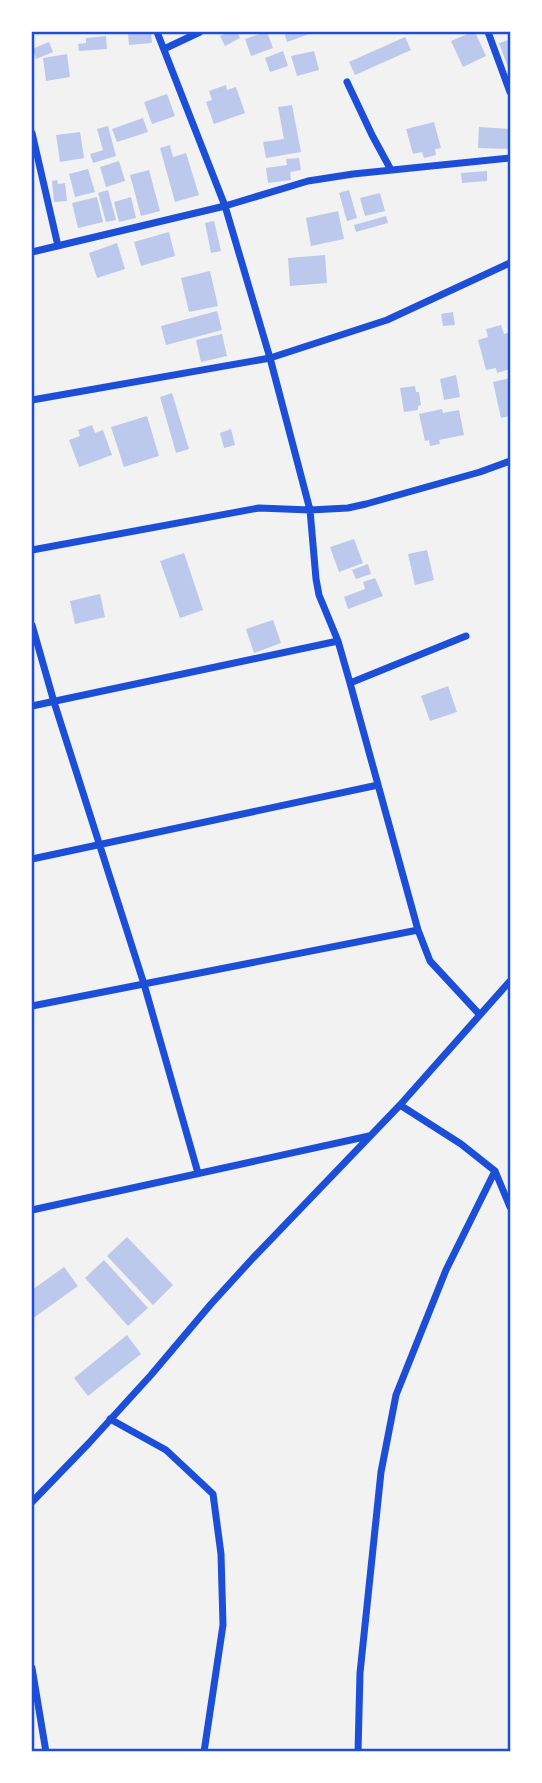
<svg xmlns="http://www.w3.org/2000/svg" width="542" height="1783" font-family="'Alegreya Sans',sans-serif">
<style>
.building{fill:#bdc9ec}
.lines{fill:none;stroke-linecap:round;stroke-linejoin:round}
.minor{stroke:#1d4ed8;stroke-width:7}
.neatline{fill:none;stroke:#1d4ed8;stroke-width:2.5}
</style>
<rect width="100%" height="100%" fill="#f2f2f2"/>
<path class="building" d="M151 32 152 43 129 45 128 34Z
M228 32H237L240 38 225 46 220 36Z
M265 32H267L273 48 251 56 245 39Z
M284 32H315L287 42Z
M472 32H475L486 56 463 67 451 41Z
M106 36 107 49 79 51 78 44 86 43V38Z
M405 37 411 50 355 75 349 62Z
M508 40 510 45V73L499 43Z
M49 42 53 52 36 59 32 49Z
M283 51 288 66 270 72 265 58Z
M314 51 319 70 297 76 291 56Z
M67 54 70 77 46 81 43 58Z
M226 85 227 90 236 87 245 113 214 124 206 102 212 100 209 91Z
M167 94 175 116 152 124 144 102Z
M292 105 301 152 266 158 263 142 284 139 278 107Z
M143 118 148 132 117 142 112 129Z
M434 122 441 148 435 149 436 155 424 158 422 152 413 154 406 129Z
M108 126 116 156 93 163 90 154 103 150 97 129Z
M479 127 510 129 509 149 478 148Z
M80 132 84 158 60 162 56 135Z
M170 145 173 157 186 153 199 195 175 202 160 148Z
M299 158 301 170 290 172 291 180 268 183 266 168 287 165 286 159Z
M119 161 125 181 106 187 100 167Z
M88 169 95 192 75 197 69 174Z
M149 170 160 211 141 216 130 175Z
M487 171V181L462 183 461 173Z
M57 180 58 184 65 183 67 201 54 202 52 181Z
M108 190 116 220 106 222 98 193Z
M349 190 357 218 347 221 339 193Z
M380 193 385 211 365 216 360 198Z
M97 197 103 222 78 228 72 203Z
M131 197 136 218 119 222 114 202Z
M338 211 344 239 311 246 306 218Z
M386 216 388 223 356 232 354 225Z
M214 221 221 251 211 253 205 223Z
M169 232 175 256 141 266 134 242Z
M117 243 125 269 97 278 89 253Z
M325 255 327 283 290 286 288 258Z
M210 271 218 306 189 312 181 278Z
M217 311 222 330 166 345 161 326Z
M453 312 455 325 443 326 441 314Z
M501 325 504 334 510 332V369L497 373 496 368 486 370 478 340 488 337 486 329Z
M222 334 227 356 201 362 196 340Z
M456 375 460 397 444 400 440 379Z
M510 378V416L501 418 493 382Z
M415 386 416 392H419L421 405 418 406V410L404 412 400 388Z
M172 393 189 449 176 453 160 397Z
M442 409 443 413 459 410 464 435 439 440 440 444 430 446 429 440 425 441 419 414Z
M147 416 159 456 124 467 111 427Z
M92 425 95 433 103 430 112 455 79 467 69 440 80 436 78 430Z
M231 429 235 445 224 448 220 433Z
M354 539 363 563 339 572 330 547Z
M427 550 434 580 415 585 408 554Z
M184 553 203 610 180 618 160 561Z
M368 564 371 574 356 579 352 570Z
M375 578 383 596 348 609 344 597 365 589 363 582Z
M100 594 105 617 75 624 70 601Z
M273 620 281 643 254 653 246 629Z
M448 686 457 712 430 721 421 696Z
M127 1237 173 1285 153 1305 107 1256Z
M104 1260 148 1308 128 1326 85 1278Z
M64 1267 78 1286 32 1319V1290Z
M127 1335 141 1354 88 1396 74 1378Z"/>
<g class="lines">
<path class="minor" d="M157 32 225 206 270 358 387 320 510 263
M488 32 510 92
M164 49 200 32
M347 82 372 135 391 170
M32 133 58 246
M32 252 225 206 308 181 353 174 510 158
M32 400 270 358 310 510 348 508 366 504 480 472 510 461
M32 550 259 508 310 510 316 579 319 595 338 641 350 683 418 930 430 961 480 1015
M32 625 54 702 144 984 198 1173
M350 683 466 636
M32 706 338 641
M32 859 378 785
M32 1006 418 930
M400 1105 461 1144 495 1171 510 1207
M32 1210 369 1136
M110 1419 166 1450 213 1494 221 1554 223 1625 204 1752
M32 1502 89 1443 151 1375 211 1304 253 1258 400 1105 510 981
M32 1668 46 1752
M358 1752 360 1673 381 1472 396 1395 446 1270 495 1171"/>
</g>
<rect width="542" height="1783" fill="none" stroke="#ffffff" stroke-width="66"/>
<rect x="33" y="33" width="476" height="1717" class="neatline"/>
</svg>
